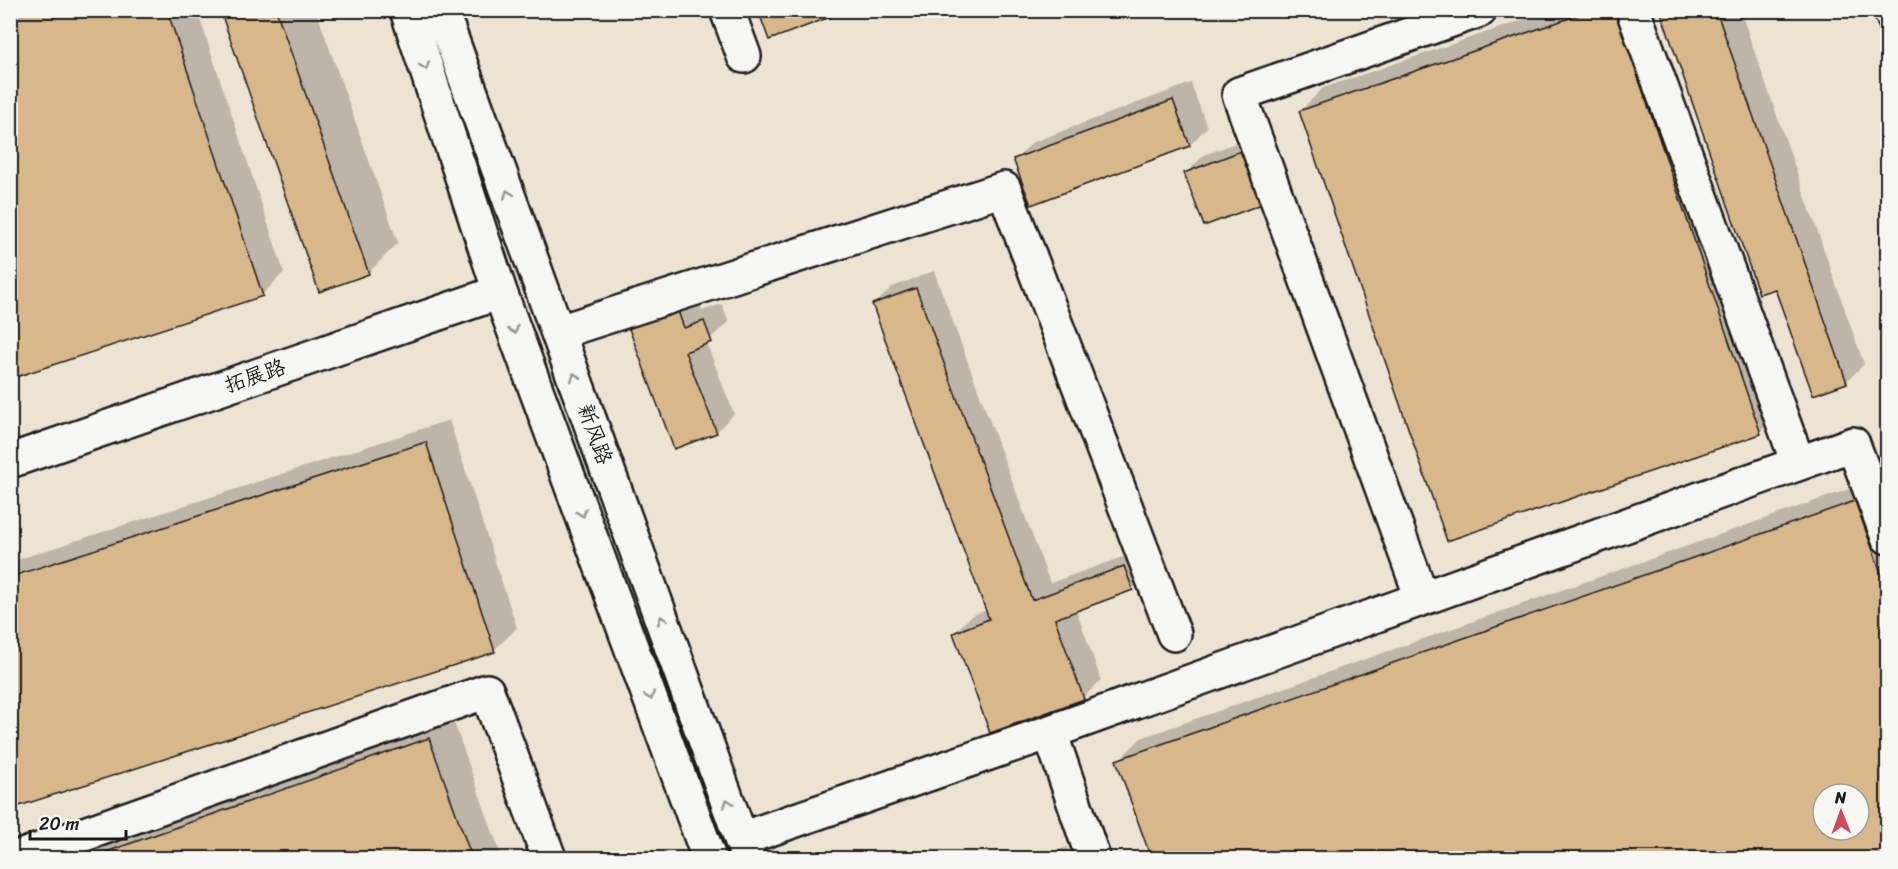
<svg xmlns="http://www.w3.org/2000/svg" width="1898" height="869" font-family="Sriracha,'LXGW WenKai TC',sans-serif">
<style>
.built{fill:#ede3d3;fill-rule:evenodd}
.shadow{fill:#0003;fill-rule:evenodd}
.building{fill:#d8b88b;stroke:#1c1c1c;stroke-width:1.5;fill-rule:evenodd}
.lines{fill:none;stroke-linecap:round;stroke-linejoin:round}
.minor-casing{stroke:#1c1c1c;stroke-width:38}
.minor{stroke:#f6f6f2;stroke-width:33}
.rail-casing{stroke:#1c1c1c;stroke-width:7}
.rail{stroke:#f6f6f2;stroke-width:4.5;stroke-dasharray:14;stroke-linecap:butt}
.oneway{stroke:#949492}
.labels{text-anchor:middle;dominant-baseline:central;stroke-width:5;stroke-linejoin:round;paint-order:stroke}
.street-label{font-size:21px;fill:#1c1c1c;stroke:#f6f6f2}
</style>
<rect width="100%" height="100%" fill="#f6f6f2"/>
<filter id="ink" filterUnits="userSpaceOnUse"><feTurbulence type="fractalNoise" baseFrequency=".0167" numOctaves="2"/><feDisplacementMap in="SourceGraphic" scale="12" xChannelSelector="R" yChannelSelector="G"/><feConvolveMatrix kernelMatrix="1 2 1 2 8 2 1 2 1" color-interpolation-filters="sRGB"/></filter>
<g filter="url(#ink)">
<path class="built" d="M10 11H1887V858H11ZM1823 794H1859V830H1823Z"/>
<path class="shadow" d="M10 10H197L284 272 262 295Z
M222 10H316L398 243 368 273Z
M1552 10H1645L1783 410 1760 432 1300 111 1323 88Z
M1662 10H1740L1864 364 1846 382 1776 287Z
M1191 83 1207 127 1190 145 1015 160 1033 142Z
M1259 134 1261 203 1186 173 1204 155Z
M934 271 1050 583 1142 550 1150 571 1132 589 1076 609 1101 680 1084 697 991 731 954 633 972 615 987 610 874 305 892 287Z
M695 291 702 311 722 304 729 322 706 342 734 414 716 432 629 327Z
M449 420 517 628 494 650 10 807V562Z
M1878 479 1888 506V858H1152L1118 761 1141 738ZM1823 794H1859V830H1823Z
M452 717 502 858H50Z
M1067 847 1071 858H1034Z"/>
<path class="building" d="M10 10H167L263 296 10 379Z
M220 10H276L369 274 319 292Z
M758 10H849L769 40Z
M1593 10H1615L1761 434 1447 541 1299 111Z
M1660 10H1716L1847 383 1813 395 1775 289 1759 294Z
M1173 100 1190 146 1031 205 1013 159Z
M1241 151 1262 204 1204 226 1184 173Z
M916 288 1032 600 1124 566 1133 590 1055 619 1084 699 990 733 953 633 989 619 872 304Z
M677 308 684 328 704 321 712 342 685 352 717 433 674 449 628 326Z
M426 442 495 652 10 809V577Z
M1855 501 1888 592V858H1151L1116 760ZM1823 794H1859V830H1823Z
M429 738 472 858H89Z"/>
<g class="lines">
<g class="minor-casing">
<path id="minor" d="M407 10 500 292 709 858
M441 10 748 858
M727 10 744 56
M1633 10 1798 463
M559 332 1004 189 1174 634
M10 461 500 292
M1422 598 1239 94 1480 10
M1050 732 1093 858
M741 839 1050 732 1853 444 1888 537
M17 858 487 691 549 858"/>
</g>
<use href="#minor" class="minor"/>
<g class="rail-casing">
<path id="rail" d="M1874 10 1888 44"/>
</g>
<use href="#rail" class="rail"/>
</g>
<defs><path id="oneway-chevron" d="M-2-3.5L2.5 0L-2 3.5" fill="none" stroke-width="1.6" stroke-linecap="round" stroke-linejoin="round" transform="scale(1.5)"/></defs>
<g class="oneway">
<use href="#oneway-chevron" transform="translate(425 66) rotate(72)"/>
<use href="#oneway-chevron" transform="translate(508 194) rotate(-110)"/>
<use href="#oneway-chevron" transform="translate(514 330) rotate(70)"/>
<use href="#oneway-chevron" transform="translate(575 377) rotate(-110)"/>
<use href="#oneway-chevron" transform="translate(582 513) rotate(70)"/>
<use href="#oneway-chevron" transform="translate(662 620) rotate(-110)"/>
<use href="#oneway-chevron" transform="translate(650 696) rotate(70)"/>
<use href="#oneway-chevron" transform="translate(728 803) rotate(-110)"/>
</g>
</g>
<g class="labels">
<g class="street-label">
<text transform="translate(255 376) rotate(-19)">拓展路</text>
<text transform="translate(595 434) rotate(70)">新风路</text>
</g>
</g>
<rect width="1898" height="869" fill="none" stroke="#f6f6f2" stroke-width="36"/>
<rect x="18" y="18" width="1862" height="833" fill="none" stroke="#1c1c1c" stroke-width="2" filter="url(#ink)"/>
<g transform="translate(1841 812) rotate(359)"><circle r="28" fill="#f6f6f2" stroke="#9f9f9c" stroke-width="1.5"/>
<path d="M0-4.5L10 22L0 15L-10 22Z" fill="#d1495b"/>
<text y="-9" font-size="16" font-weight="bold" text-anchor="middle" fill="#1c1c1c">N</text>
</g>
<path d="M30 830v9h96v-9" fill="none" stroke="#1c1c1c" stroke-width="3"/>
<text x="39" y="830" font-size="18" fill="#1c1c1c" stroke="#f6f6f2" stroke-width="4.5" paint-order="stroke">20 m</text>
</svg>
